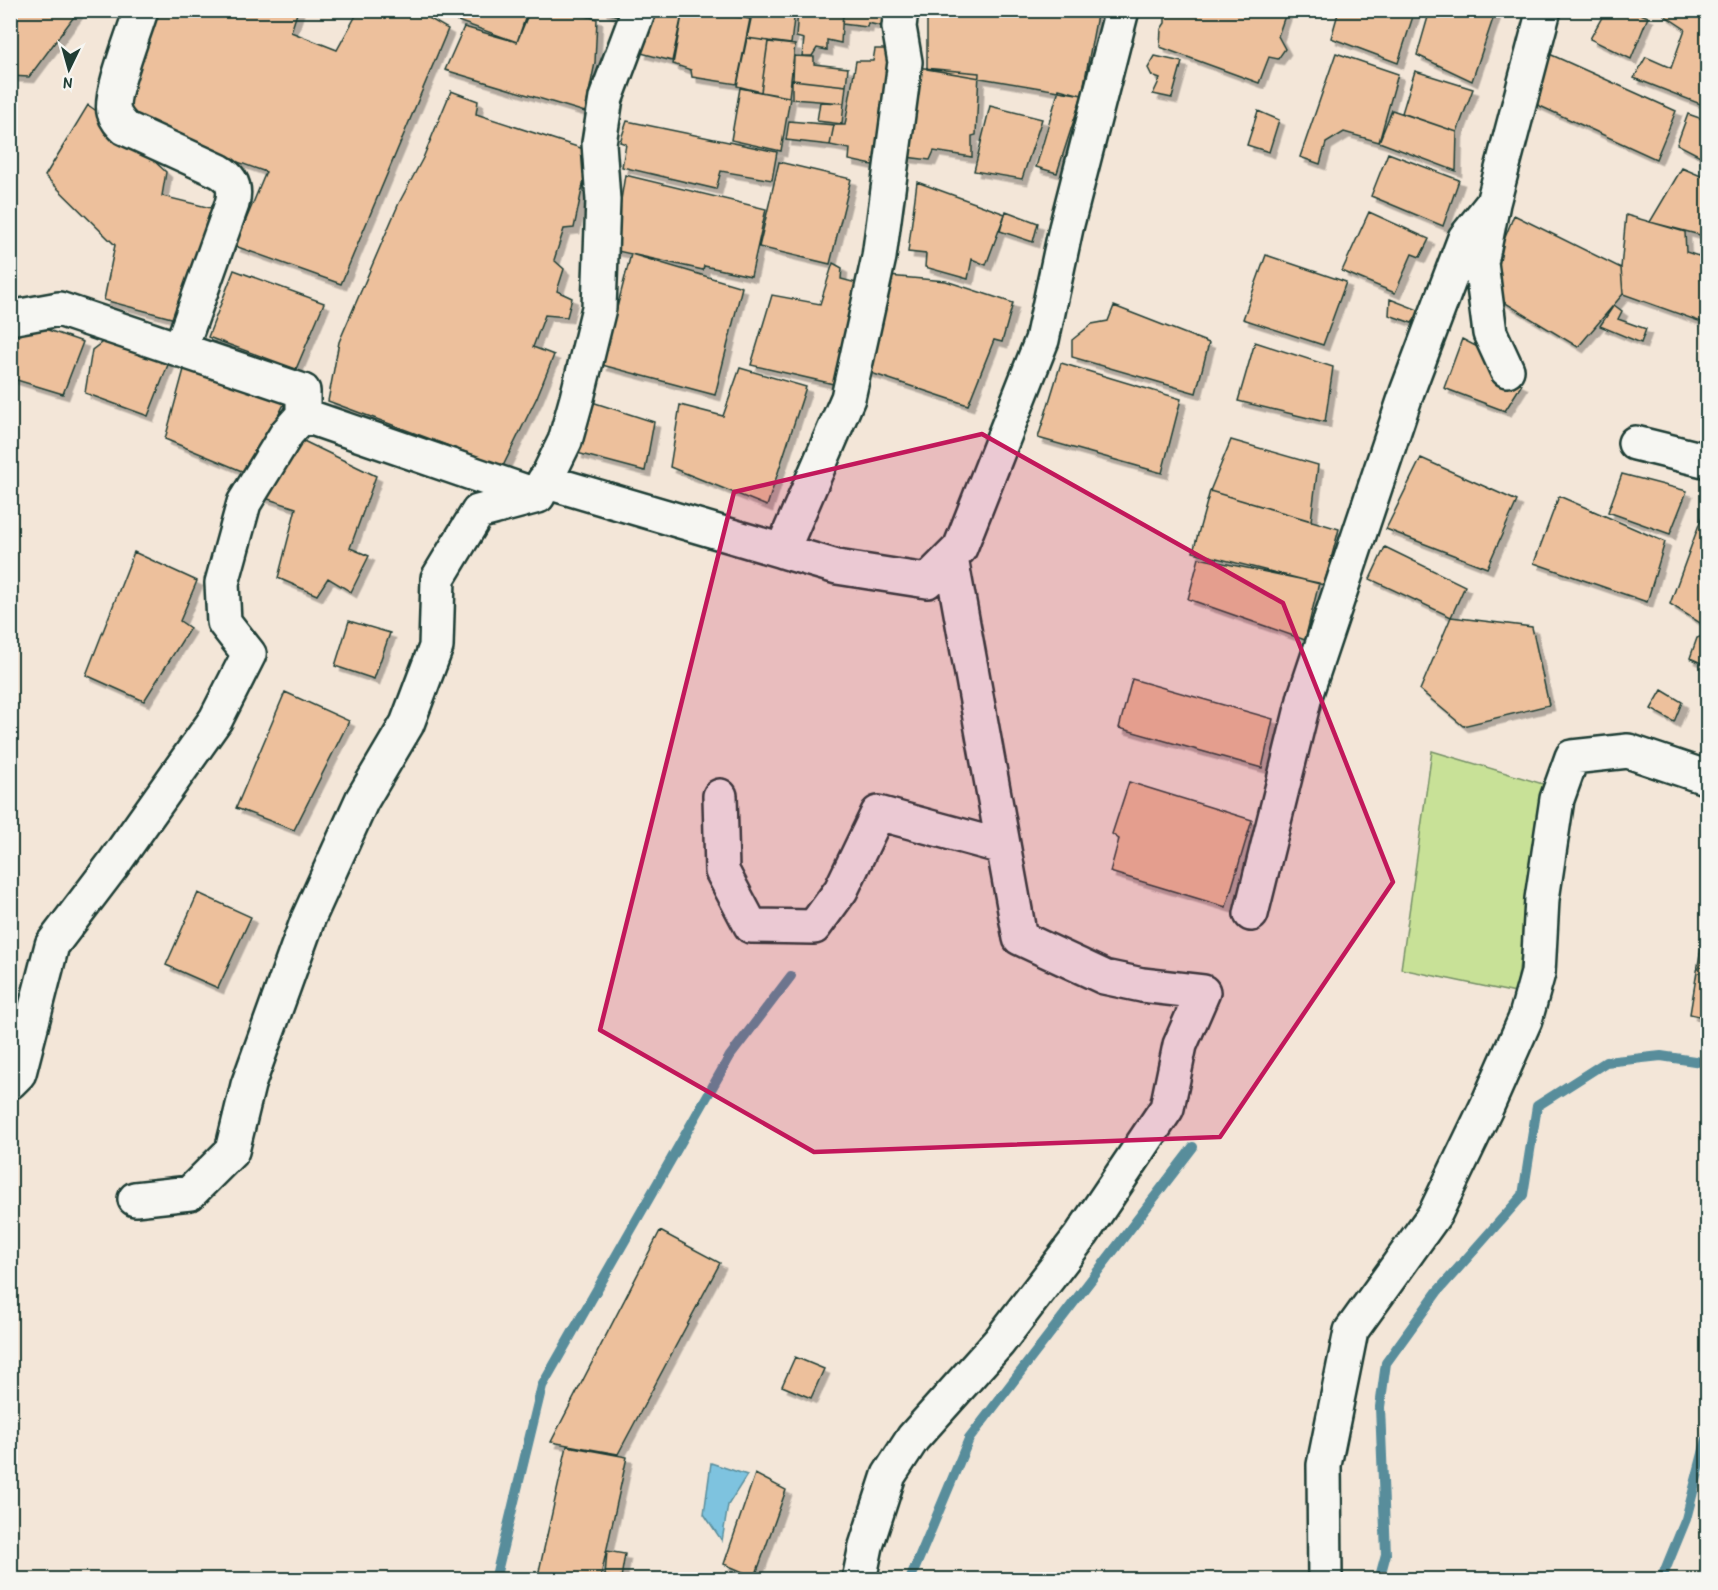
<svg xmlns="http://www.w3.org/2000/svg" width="1718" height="1590" font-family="'Patrick Hand',sans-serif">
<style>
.green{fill:#c8e197;stroke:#748f66;stroke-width:1.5}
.water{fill:#7ec3df;stroke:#588d9b;stroke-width:1.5}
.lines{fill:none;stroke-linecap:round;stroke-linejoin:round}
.stream{stroke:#588d9b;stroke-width:10}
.building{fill:#edc09c;stroke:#1f3d34;stroke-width:1.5;filter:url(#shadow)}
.minor-casing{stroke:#1f3d34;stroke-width:38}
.minor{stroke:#f6f6f2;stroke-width:33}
.marked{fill:#c2185b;fill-opacity:0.2;stroke:#c2185b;stroke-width:4.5;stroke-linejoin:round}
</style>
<defs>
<filter id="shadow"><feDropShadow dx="5.5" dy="5.5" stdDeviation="0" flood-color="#0004"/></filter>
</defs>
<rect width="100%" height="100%" fill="#f3e6d8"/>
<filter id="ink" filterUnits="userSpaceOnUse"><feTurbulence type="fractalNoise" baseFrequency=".0167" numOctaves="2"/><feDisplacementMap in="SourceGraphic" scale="12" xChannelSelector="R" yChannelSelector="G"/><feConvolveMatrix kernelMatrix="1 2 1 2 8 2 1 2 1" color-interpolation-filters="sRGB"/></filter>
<g filter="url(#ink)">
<path class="green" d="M1432 751 1543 784 1516 993 1401 969Z"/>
<path class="water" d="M711 1463 747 1475 728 1505 722 1541 704 1514Z"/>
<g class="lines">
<path class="stream" d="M495 1580 542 1386 730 1056 791 976
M910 1580 969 1439 1193 1147
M1379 1580 1386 1554 1380 1407 1386 1363 1437 1292 1523 1195 1537 1106 1606 1062 1661 1056 1708 1063
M1661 1580 1686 1519 1708 1434"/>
</g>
<path class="building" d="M10 10H79L29 77 10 76Z
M156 10H298L291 32 337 50 359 10H415L448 29 341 284 235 246 266 172 121 120Z
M457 10H530L517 42 455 20Z
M528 10H564L597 19 595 63 585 112 445 70 464 27 517 42Z
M601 10H618L617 16Z
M650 10H683L672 61 641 53Z
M683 10H699L750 19 737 84 692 77 691 70 673 64Z
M700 10H795L791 44 747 38 751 19Z
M798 10H843L841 43 827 40V50L817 48 812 56H802L804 39 796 37Z
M844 10H866L885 14 881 26 868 23 867 27 842 24Z
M927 10H1098L1082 95 927 69Z
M1165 10H1287L1278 36 1285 49 1278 59 1269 57 1259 83 1160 47 1161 29 1165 23Z
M1339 10H1415L1398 63 1331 38Z
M1430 10H1496L1472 81 1417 55Z
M1606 10H1631L1648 17 1631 59 1590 39Z
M1665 10H1701L1708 14V107L1634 78 1646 57 1671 68 1685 29 1664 15Z
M747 38 768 41 761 92 737 86Z
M768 42 795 45 789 97 761 92Z
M875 49H896L882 167 849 160 850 149 830 145 834 125H845L856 61H873Z
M1545 52 1676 111 1656 159 1529 101Z
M1336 53 1398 74 1379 142 1344 132 1326 143 1320 164 1300 157Z
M794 56 814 57V64L848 68 846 86 793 80Z
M1155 56 1182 62 1172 98 1153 94 1160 79 1152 76 1148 68Z
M913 67 979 73 976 135 972 136V157L934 151 930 160 906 157Z
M1415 71 1473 89 1457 132 1402 113Z
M792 80 846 86 844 103 792 99Z
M740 88 790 98 781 151 731 140Z
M1059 89 1082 95 1057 173 1036 167Z
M451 91 478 101 476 114 590 151 574 228 564 229 554 260 564 269 557 291 572 298 567 317 545 315 533 347 554 355 537 397 503 466 328 401 339 342 399 203 423 158Z
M820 102 844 103 842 124 817 121Z
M88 105 112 122 166 172 162 196 211 208 179 320 104 300 115 245 45 176Z
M990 106 1042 119 1022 179 974 171Z
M1392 110 1457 132 1456 171 1379 142Z
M1258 111 1279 120 1269 152 1247 145Z
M1688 114 1708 121V160L1677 144Z
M627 121 777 152 772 180 721 171 716 189 622 167 626 144 620 142Z
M789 121 834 125 830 145 786 140Z
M1388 153 1459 180 1443 226 1371 196Z
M779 162 851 179 830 264 759 247Z
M1682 168 1708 179V237L1650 222Z
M625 175 766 209 751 276 704 266 703 270 613 250Z
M917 182 1005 214 986 265 972 259 968 279 925 267 926 254 908 252Z
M1006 211 1038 223 1033 242 1000 231Z
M1369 212 1429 239 1420 257 1412 254 1395 293 1342 271Z
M1514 215 1621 268 1623 294 1578 347 1484 290Z
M1626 215 1685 232 1686 252 1708 259 1707 324 1623 294 1621 268Z
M631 254 742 287 715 395 602 365Z
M1266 255 1346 282 1323 345 1243 319Z
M833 263 842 268 841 279 864 285 838 385 751 365 772 295 820 304Z
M234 270 324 303 296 369 208 337Z
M888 276 946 281 1013 303 1002 342 994 340 968 405 859 369Z
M1390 299 1421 311 1412 323 1389 315Z
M1614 305 1622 311 1618 319 1646 329 1641 343 1600 326Z
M1114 306 1209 343 1196 393 1072 357V340L1092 324 1108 321Z
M45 329 83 342 63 394 10 378V334Z
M109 337 171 357 148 416 85 393 92 350Z
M1462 339 1503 360 1498 373 1522 384 1505 411 1444 388Z
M1255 342 1333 367 1325 422 1238 401Z
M186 362 287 398 249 474 165 439Z
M1061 363 1181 399 1162 473 1038 438Z
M740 368 806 387 767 506 670 467 680 405 723 416Z
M589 401 654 422 645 471 577 453Z
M287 433 376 476 350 548 369 556 351 592 328 578 317 595 278 578 296 508 262 497Z
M1231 440 1318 465 1311 521 1210 491Z
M1421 458 1517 501 1487 568 1386 529Z
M1622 474 1687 491 1670 534 1608 512Z
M1210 491 1339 529 1324 585 1193 552Z
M1559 496 1665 542 1647 602 1534 563Z
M1708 500V628L1670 604Z
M1385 547 1465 586 1451 617 1370 579Z
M134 552 197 581 180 621 190 628 144 701 86 675Z
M1199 558 1319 583 1305 640 1188 599Z
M1451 617 1532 627 1549 705 1463 726 1420 690Z
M349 621 390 633 374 679 335 666Z
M1702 636 1708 639V666L1690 658 1697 638Z
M1132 679 1273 719 1262 768 1119 728Z
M1662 690 1682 702 1674 722 1651 709Z
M285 692 349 721 294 830 236 808Z
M1708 707V725L1700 722Z
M1129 782 1252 820 1226 907 1110 872 1119 839 1112 834Z
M198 893 251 917 218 988 166 965Z
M1706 917H1708V1018L1690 1014Z
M660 1231 720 1263 618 1454 551 1442Z
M795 1357 824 1369 811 1398 782 1386Z
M567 1446 627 1457 600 1580H537Z
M755 1474 786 1490 755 1577 724 1564Z
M607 1551 625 1554 621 1578 605 1576Z"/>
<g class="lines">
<g class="minor-casing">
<path id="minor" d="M141 10C135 31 109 95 114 112 116 119 120 123 125 128L219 171C233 179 236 189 232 204L180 350
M10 318 59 309 303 391V415L538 496
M1507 370 1490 333 1481 263 1493 203 1544 10
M1635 443 1708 461
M544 481 837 567 927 581 960 548 1042 340 1066 228 1122 10
M538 496 565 441 577 398 599 308 603 200 599 143 606 98 639 10
M782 551 848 398 879 257 905 62 899 27 901 10
M720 796 722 871 751 926 814 927 841 890 878 813 1003 847
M1251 914 1305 696 1407 392 1465 238 1493 203
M10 1082 19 1073 52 945 112 866 216 719 249 654 224 622 222 583 244 503 287 433 303 415
M135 1199 190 1193 232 1151 248 1085 308 919 362 800 407 724 436 647 438 578 478 512 538 496
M859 1580 866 1546 889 1475 913 1438 999 1342 1082 1234 1167 1108 1180 1045 1203 992 1142 985 1104 977 1020 938 951 558
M1325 1580 1324 1465 1351 1331 1435 1214 1487 1106 1525 1020 1538 973 1542 899 1557 799 1572 757 1628 751 1708 778"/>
</g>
<use href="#minor" class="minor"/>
</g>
</g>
<path class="marked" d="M982 434 1283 603 1393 882 1220 1137 814 1152 600 1030 734 492Z"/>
<rect width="1718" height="1590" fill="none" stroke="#f6f6f2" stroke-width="36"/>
<rect x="18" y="18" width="1682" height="1554" fill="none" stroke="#1f3d34" stroke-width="2" filter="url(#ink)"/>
<g transform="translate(69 69) rotate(185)" stroke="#f6f6f2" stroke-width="4.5" paint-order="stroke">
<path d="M0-4.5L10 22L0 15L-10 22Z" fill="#1f3d34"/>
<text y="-9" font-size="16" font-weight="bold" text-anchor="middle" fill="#1f3d34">N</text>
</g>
</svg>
